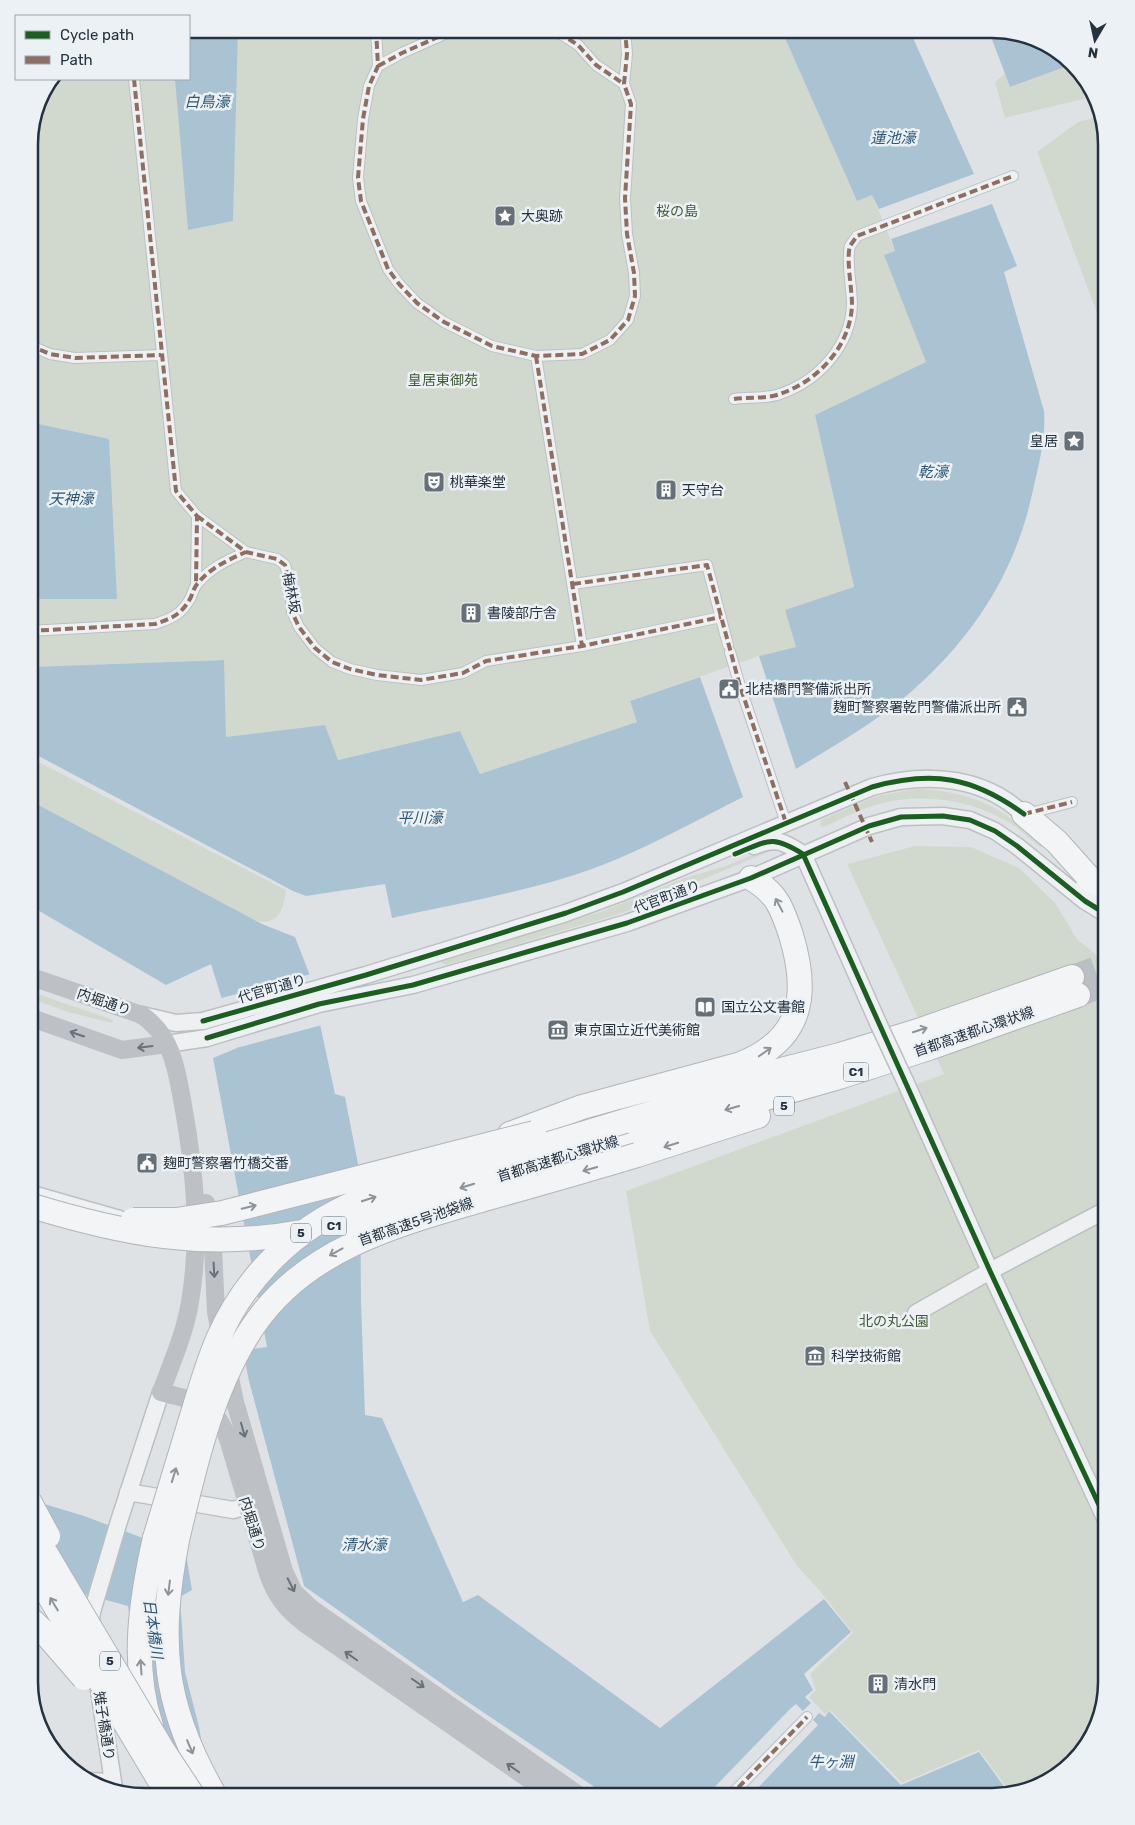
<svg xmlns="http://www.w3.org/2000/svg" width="1135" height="1825" font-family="Rubik,'Noto Sans JP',sans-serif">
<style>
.green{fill:#d1d9cf}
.water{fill:#aac3d3}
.pier{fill:#dfe2e5}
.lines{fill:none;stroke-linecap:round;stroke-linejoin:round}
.motorway-tunnel{stroke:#babfc4;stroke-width:24;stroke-dasharray:24 12;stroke-linecap:butt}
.pedestrian-casing{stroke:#bdc0c3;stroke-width:12}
.minor-casing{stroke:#bdc0c3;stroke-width:15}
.tertiary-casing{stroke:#bdc0c3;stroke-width:19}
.motorway-casing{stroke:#b1b5ba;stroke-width:26}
.pedestrian{stroke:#eef0f2;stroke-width:10}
.minor{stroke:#eef0f2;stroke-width:12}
.tertiary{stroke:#eef0f2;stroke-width:16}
.secondary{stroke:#bdc1c5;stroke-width:18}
.motorway{stroke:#f3f4f5;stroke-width:24}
.tertiary-bridge-casing{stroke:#bdc0c3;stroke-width:19;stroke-linecap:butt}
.motorway-bridge-casing{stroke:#b1b5ba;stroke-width:26;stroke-linecap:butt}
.tertiary-bridge{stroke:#eef0f2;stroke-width:16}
.motorway-bridge{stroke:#f3f4f5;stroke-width:24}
.quiet{stroke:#8d6e63;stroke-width:4;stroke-dasharray:8 4;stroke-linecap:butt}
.cycleway-casing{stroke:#ecf1f5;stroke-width:8}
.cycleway{stroke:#1b5e20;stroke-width:5}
.oneway{stroke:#8c939a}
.oneway2{stroke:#69727b}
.labels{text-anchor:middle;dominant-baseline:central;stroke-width:5;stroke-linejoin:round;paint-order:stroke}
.shield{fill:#ecf1f5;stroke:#616b76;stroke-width:1}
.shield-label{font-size:12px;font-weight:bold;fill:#25323f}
.park-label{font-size:14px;fill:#3f5c31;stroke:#ecf1f5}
.poi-label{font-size:14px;fill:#25323f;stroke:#ecf1f5;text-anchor:start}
.street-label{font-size:14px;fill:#25323f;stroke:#ecf1f5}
.water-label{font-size:15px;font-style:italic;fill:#2c5776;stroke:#ecf1f5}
.rim{fill:none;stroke:#25323f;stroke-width:2.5}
</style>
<rect width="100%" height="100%" fill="#dfe2e5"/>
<path class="green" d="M189 29H781L857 201 872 194 895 251 884 255 926 362 815 415 854 588 785 610 796 647 759 656 630 701 637 722 480 774 460 731 337 760 325 725 226 737 223 660 29 667V136L38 99 51 79H189Z
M1055 48 1094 92 1095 96 1005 118 995 82 1011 68Z
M1100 116 1106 144V337L1037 152 1078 122Z
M29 757 286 890C283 911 278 927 253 920L29 801Z
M915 789C969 790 1006 807 1042 847H1040C1031 840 1023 832 1013 825 974 800 924 792 879 804 861 809 843 818 826 826L823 827 820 825 821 820 877 796Z
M915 846 971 847 1019 868 1055 903 1077 939 1106 963V1682L1091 1739 1043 1784 1010 1792 979 1750 902 1783 830 1710 825 1714 809 1697 816 1690 810 1674 853 1633 820 1591 797 1566 650 1331 626 1191 944 1074 847 864Z
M771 847 774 848 773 850 622 913 446 965 441 963V958L444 957 601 912 685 878 726 866Z
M29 991 113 1020 112 1023 68 1012 29 998Z"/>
<path class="water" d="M189 29H238L233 221 188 230 175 79H189Z
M781 29H909L974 174 879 209 872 195 857 201Z
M988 29H999L1055 48 1070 65 1010 87Z
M992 204 1017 266 1004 272 1044 411C1046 437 1039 464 1033 490 1017 566 980 627 924 680 887 716 840 742 796 769L759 656 796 647 785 610 854 587 815 415 926 362 884 255 895 251 891 239Z
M29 422 109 439 117 599H37L29 493Z
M224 660 226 737 325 725 338 760 460 731 480 774 637 722 630 701 700 677 743 797C693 822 644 850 592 869 527 892 459 903 392 918L385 884 306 896 293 891 29 751V667Z
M29 800 262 924 295 937 309 973 335 1094 345 1097 360 1174 361 1301 365 1415 382 1418 463 1602 478 1595 660 1728 824 1599 851 1632 804 1674 813 1690 805 1697 811 1703 803 1711 796 1704 790 1709 706 1796H608L462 1698 304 1586 249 1381 243 1350 267 1347 213 1058 237 1048 211 964 166 985 29 905Z
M29 1481 41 1503 84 1516 186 1554 192 1590 180 1597 185 1672 199 1727 211 1796H157L128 1606 66 1589 29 1582Z
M829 1711 901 1785 979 1752 1008 1792 991 1796H750L818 1725 813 1720 819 1713 825 1717Z"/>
<path class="pier" d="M311 974 322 1025 221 1052 234 1047 218 999Z"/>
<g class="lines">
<path class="motorway-tunnel" d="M1072 977 1106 965
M1078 995 1106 984"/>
<g class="pedestrian-casing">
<path id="pedestrian" d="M376 29 378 66 369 86 363 119 358 178 361 201 388 269 399 284 417 303 444 322 492 346 536 356 582 354 610 340 628 320 635 296 634 273 627 234 625 198 631 104 624 84 627 54 625 29
M547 29 561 34 578 45 596 65 624 84
M378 66 402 53 456 29
M134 79 176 491 197 516 196 585
M29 345 50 354 75 358 161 355
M536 356 582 646
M734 399C748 397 766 399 780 394 818 381 851 346 852 304 852 289 846 259 850 246 852 243 855 239 857 236L1013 176
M197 516 246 552 277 559 285 565 290 583 292 612 299 627 315 648 332 662 350 669 377 675 421 680 463 673 486 661 582 646 721 617
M573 584 707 565 728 645
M29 631 155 624C173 618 182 614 191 597 193 592 194 587 198 583 210 568 228 560 246 552
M730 652 740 686 786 823
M1027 814 1072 802
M730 1796 807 1717"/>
</g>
<g class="minor-casing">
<path id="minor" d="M29 1191 120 1217
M86 1779 112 1780"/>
</g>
<g class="tertiary-casing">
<path id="tertiary" d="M754 846C776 837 783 841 803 854L879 1025
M1084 886 1093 893 1106 900
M142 1015 176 1023 203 1021 366 975 566 913 623 892 872 787C927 771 989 776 1030 821
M167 1044 207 1038 319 1004 413 985 627 923 751 878 869 826 901 817 943 816 970 820 995 831 1017 846 1085 901 1106 914
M905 1081 990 1271 1106 1520
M916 1313 990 1271 1106 1210
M128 1492 233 1510 247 1506
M90 1631 92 1612 119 1521 161 1392
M98 1684 114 1788"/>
</g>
<g class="motorway-casing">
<path id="motorway" d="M1024 814 1057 842 1091 880 1106 887
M718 1086 840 1055 918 1031 1072 977
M625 1121 736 1088
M510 1134 582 1107 741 1064C803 1039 809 994 791 935 782 908 777 893 751 878
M630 1137 839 1077 929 1048 1078 995
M637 1155 758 1116
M177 1540C158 1642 162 1705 215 1796
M151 1726C131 1665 141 1599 155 1538"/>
</g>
<use href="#pedestrian" class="pedestrian"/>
<use href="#minor" class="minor"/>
<use href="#tertiary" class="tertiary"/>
<path class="secondary" d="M29 976 142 1015C150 1021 157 1027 163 1037 175 1056 179 1083 183 1105 195 1171 201 1236 190 1302 185 1333 172 1362 161 1392 196 1402 214 1400 228 1439L268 1574C275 1595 286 1609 304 1623L553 1796
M29 1017 122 1050 167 1044
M206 1203 212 1226 216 1312 221 1338
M228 1368 235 1402 284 1571 294 1592 312 1609 580 1796"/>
<use href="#motorway" class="motorway"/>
<g class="tertiary-bridge-casing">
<path id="tertiary-bridge" d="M879 1025 905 1081"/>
</g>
<g class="motorway-bridge-casing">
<path id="motorway-bridge" d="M29 1205C123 1234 204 1250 302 1232
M133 1220H176L222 1213 534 1133
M347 1222 502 1176
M29 1501 48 1536
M29 1525 162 1749 193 1796
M155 1538C166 1501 178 1463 189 1426 198 1397 206 1367 218 1339 245 1277 295 1228 357 1202L625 1121
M177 1540C194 1468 212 1386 254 1325 308 1246 402 1223 488 1198 538 1184 587 1170 637 1155
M29 1562 169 1796
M29 1618 45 1633 84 1678"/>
</g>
<use href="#tertiary-bridge" class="tertiary-bridge"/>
<use href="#motorway-bridge" class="motorway-bridge"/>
<path class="quiet" d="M376 29 378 66 369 86 363 119 358 178 361 201 388 269 399 284 417 303 444 322 492 346 536 356 582 354 610 340 628 320 635 296 634 273 627 234 625 198 631 104 624 84 627 54 625 29
M547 29 561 34 578 45 596 65 624 84
M378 66 402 53 456 29
M134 79 176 491 197 516 196 585
M29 345 50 354 75 358 161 355
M536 356 582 646
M734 399C748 397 766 399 780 394 818 381 851 346 852 304 852 289 846 259 850 246 852 243 855 239 857 236L1013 176
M197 516 246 552 277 559 285 565 290 583 292 612 299 627 315 648 332 662 350 669 377 675 421 680 463 673 486 661 582 646 721 617
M573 584 707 565 740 686 786 823
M29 631 155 624C173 618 182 614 191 597 193 592 194 587 198 583 210 568 228 560 246 552
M845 782 872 842
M1024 814 1072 802
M730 1796 807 1717"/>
<g class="cycleway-casing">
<path id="cycleway" d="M735 854C768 841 771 834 803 854L990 1271 1106 1520
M203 1021 366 975 566 913 623 892 872 787C933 770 973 777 1024 814
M207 1038 319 1004 413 985 627 923 751 878 869 826 901 817 943 816 970 820 995 831 1017 846 1085 901 1106 914"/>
</g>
<use href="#cycleway" class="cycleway"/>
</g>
<defs><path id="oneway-shaft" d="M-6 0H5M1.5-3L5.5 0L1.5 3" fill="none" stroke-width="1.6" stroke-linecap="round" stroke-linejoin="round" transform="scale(1.25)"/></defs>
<g class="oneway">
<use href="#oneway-shaft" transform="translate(779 905) rotate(-118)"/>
<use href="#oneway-shaft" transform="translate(920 1030) rotate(-18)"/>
<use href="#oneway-shaft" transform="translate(765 1052) rotate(-35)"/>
<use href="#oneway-shaft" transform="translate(732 1108) rotate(164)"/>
<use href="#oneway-shaft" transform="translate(671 1145) rotate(163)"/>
<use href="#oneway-shaft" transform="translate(590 1169) rotate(164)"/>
<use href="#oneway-shaft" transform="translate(467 1186) rotate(163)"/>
<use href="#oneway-shaft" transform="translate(369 1199) rotate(-18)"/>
<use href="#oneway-shaft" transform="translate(249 1207) rotate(-14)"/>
<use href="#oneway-shaft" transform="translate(336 1252) rotate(151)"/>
<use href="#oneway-shaft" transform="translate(174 1475) rotate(-73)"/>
<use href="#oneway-shaft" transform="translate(169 1588) rotate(97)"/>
<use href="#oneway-shaft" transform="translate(54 1604) rotate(-121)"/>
<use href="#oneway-shaft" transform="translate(141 1667) rotate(-94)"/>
<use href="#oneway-shaft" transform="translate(190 1747) rotate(67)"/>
</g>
<g class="oneway2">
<use href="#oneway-shaft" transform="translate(77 1034) rotate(-161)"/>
<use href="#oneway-shaft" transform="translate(145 1047) rotate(173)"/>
<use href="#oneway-shaft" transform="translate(214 1270) rotate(87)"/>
<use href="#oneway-shaft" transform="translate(243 1430) rotate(74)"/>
<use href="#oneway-shaft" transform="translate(291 1585) rotate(63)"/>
<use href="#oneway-shaft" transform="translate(351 1656) rotate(-145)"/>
<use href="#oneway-shaft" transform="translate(418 1683) rotate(35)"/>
<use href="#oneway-shaft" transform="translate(513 1768) rotate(-145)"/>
</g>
<defs>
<g id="sight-square" transform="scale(1.125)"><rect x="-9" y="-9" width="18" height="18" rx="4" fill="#667079" stroke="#ecf1f5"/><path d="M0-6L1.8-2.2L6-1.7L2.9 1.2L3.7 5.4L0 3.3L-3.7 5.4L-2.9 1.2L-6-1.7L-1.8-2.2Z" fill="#fff"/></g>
<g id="theatre-square" transform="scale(1.125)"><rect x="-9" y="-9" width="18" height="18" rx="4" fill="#667079" stroke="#ecf1f5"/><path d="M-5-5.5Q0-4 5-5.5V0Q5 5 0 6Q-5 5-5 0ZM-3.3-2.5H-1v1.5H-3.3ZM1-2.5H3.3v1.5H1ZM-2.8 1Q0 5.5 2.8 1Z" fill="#fff"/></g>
<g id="building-square" transform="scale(1.125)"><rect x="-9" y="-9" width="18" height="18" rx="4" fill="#667079" stroke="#ecf1f5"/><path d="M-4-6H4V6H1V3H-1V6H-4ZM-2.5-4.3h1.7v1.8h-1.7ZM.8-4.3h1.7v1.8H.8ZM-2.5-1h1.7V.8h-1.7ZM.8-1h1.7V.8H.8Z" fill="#fff"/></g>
<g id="civic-square" transform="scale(1.125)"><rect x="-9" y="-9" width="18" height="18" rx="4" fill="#667079" stroke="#ecf1f5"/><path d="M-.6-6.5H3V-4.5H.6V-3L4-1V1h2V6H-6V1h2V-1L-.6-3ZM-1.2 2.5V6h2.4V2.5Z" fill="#fff"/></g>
<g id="library-square" transform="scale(1.125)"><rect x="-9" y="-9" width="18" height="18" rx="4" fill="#667079" stroke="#ecf1f5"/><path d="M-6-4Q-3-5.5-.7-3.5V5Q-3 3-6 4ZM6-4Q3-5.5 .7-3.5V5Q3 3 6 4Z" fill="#fff"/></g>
<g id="museum-square" transform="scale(1.125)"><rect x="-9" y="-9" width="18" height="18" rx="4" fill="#667079" stroke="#ecf1f5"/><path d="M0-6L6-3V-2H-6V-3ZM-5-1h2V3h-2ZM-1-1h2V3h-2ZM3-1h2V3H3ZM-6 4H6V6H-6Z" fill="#fff"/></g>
</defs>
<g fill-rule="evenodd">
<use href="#sight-square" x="505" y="216"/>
<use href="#sight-square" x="1074" y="441"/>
<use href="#theatre-square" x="434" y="482"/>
<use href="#building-square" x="666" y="490"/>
<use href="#building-square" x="471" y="613"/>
<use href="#civic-square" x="729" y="689"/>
<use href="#civic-square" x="1017" y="707"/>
<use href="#library-square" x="705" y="1007"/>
<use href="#museum-square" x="558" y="1030"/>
<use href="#civic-square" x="147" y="1163"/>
<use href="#museum-square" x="815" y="1356"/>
<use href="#building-square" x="878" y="1684"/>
</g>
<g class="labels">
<g class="shield">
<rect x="843.5" y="1062.5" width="25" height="19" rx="4"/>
<rect x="774" y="1096.5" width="20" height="19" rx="4"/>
<rect x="321.5" y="1216.5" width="25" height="19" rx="4"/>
<rect x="291" y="1223.5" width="20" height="19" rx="4"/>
<rect x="100" y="1651.5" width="20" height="19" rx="4"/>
</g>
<g class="shield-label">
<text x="856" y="1072">C1</text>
<text x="784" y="1106">5</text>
<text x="334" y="1226">C1</text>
<text x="301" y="1233">5</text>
<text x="110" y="1661">5</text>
</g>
<g class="park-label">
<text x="677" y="211">桜の島</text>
<text x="443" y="380">皇居東御苑</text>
<text x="894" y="1321">北の丸公園</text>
</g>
<g class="poi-label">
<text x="521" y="216">大奥跡</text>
<text x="1058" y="441" text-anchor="end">皇居</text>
<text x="450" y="482">桃華楽堂</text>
<text x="682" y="490">天守台</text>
<text x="487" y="613">書陵部庁舎</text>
<text x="745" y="689">北桔橋門警備派出所</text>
<text x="1001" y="707" text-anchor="end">麹町警察署乾門警備派出所</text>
<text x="721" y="1007">国立公文書館</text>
<text x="574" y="1030">東京国立近代美術館</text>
<text x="163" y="1163">麹町警察署竹橋交番</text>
<text x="831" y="1356">科学技術館</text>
<text x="894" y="1684">清水門</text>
</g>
<g class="street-label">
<text transform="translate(291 593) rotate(79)">梅林坂</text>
<text transform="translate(667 897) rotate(-20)">代官町通り</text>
<text transform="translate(272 989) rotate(-16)">代官町通り</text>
<text transform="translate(104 1002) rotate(19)">内堀通り</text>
<text transform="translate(974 1032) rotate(-19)">首都高速都心環状線</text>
<text transform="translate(558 1159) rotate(-17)">首都高速都心環状線</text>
<text transform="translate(416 1222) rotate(-19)">首都高速5号池袋線</text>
<text transform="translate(252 1524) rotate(73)">内堀通り</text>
<text transform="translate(104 1726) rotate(81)">雉子橋通り</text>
</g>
<g class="water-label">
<text x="207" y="102">白鳥濠</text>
<text x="893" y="138">蓮池濠</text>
<text x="933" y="472">乾濠</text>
<text x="71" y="499">天神濠</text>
<text x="420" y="818">平川濠</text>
<text x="364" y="1545">清水濠</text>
<text transform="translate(153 1629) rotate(82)">日本橋川</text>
<text x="831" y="1762">牛ヶ淵</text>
</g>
</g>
<path d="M0 0H1135V1825H0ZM144 38H992A106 106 0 0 1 1098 144V1682A106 106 0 0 1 992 1788H144A106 106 0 0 1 38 1682V144A106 106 0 0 1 144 38Z" fill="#ecf1f5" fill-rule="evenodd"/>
<path class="rim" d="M144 38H992A106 106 0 0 1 1098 144V1682A106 106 0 0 1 992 1788H144A106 106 0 0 1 38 1682V144A106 106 0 0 1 144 38Z"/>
<rect x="15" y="15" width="175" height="65" fill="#ecf1f5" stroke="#9ca5ac"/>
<rect x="25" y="31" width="25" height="8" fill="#1b5e20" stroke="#9ca5ac"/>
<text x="60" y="40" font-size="15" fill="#25323f">Cycle path</text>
<rect x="25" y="56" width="25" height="8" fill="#8d6e63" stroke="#9ca5ac"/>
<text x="60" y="65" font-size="15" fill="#25323f">Path</text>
<g transform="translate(1095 40) rotate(189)" stroke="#ecf1f5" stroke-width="4" paint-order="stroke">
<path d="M0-4L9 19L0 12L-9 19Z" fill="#25323f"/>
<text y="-8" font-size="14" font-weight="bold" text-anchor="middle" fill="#25323f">N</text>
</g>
</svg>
